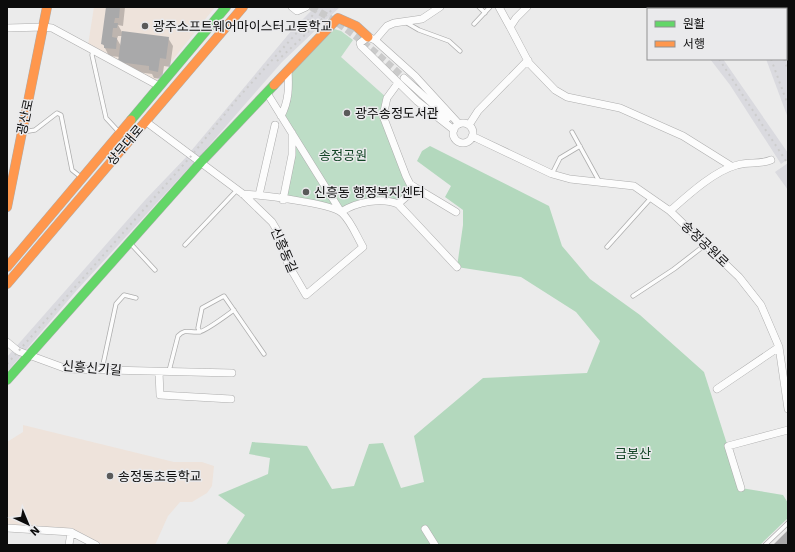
<svg xmlns="http://www.w3.org/2000/svg" width="795" height="552" font-family="'IBM Plex Sans','Noto Sans KR',sans-serif">
<style>
.built{fill:#dadadf}
.education{fill:#eee3db}
.green{fill:#bdddc6}
.forest{fill:#b3d8bd}
.shadow{fill:#0003;fill-rule:evenodd}
.building{fill:#a9a9aa}
.lines{fill:none;stroke-linecap:round;stroke-linejoin:round}
.street-tunnel{stroke:#cacaca;stroke-width:7;stroke-dasharray:7 3.5;stroke-linecap:butt}
.lane-casing{stroke:#adadad;stroke-width:5}
.street-casing{stroke:#adadad;stroke-width:8}
.fast-casing{stroke:#adadad;stroke-width:10}
.slow-casing{stroke:#adadad;stroke-width:10}
.lane{stroke:#fcfcfc;stroke-width:3.5}
.street{stroke:#fcfcfc;stroke-width:7}
.fast{stroke:#63d668;stroke-width:9}
.slow{stroke:#ff974d;stroke-width:9}
.rail{stroke:#ccc;stroke-width:2;stroke-dasharray:2 4;stroke-linecap:butt}
.poi-dot{fill:#5a5a5a;stroke:#eaeaec;stroke-width:1.5}
.labels{text-anchor:middle;dominant-baseline:central;stroke-width:3;stroke-linejoin:round;paint-order:stroke}
.poi-label{font-size:13px;fill:#0c0c0c;stroke:#eaeaec;text-anchor:start}
.street-label{font-size:13px;fill:#0c0c0c;stroke:#eaeaec}
.park-label{font-size:13px;fill:#114324;stroke:#eaeaec}
</style>
<rect width="100%" height="100%" fill="#ebebeb"/>
<path class="built" d="M315 7H340L282 62 199 157 191 151 292 30Z
M786 37 788 43V118L766 59H786Z
M710 59H723L788 153V159L781 164 730 85Z
M191 152 198 158 77 290 7 372V357L146 199Z
M788 163V190L775 172Z"/>
<path class="education" d="M94 7H215L155 82 88 45Z
M23 425 174 462H202L214 466 212 486 207 493 192 502H180L168 516 155 545H105L71 530 7 526V442L23 432Z"/>
<path class="green" d="M334 29 341 31 353 40 341 57 387 98 383 116 406 176 416 188 398 204 391 201 347 208 283 200 292 133 281 116 288 77Z"/>
<path class="forest" d="M430 146 549 206 562 246 590 279 640 315 704 372 741 488 783 495 788 503V518L760 545H226L245 515 218 495 268 474 270 458 249 454 252 442 307 446 332 489 354 486 369 444 383 443 401 488 424 482 414 436 483 378 587 373 600 341 576 312 521 277 457 267 463 225V210L445 197 451 186 417 161 422 151Z"/>
<path class="shadow" d="M107 7H125L123 26 118 25 122 32 168 38 173 46 170 67 164 66 162 79 154 78 152 74 123 70 120 57 109 56 103 44ZM118 36H122L121 46 117 39Z"/>
<path class="building" d="M106 7H120L119 18H115L114 23H118L117 28H113L112 37 117 38 116 49 104 48V45L101 44Z
M122 31 169 37 166 59 160 58 158 72 149 70V66L118 62Z
M788 530V544L773 545Z"/>
<g class="lines">
<path class="street-tunnel" d="M311 7C349 28 372 49 404 78"/>
<g class="lane-casing">
<path id="lane" d="M479 7 485 13
M407 23 419 30 449 41 460 51
M474 24 490 7
M93 51 92 55 106 118 119 132
M23 132 35 130 57 113 61 115 72 170 82 178
M572 132 599 181
M552 174 560 158 580 146
M130 243 155 270
M185 245 237 190
M607 247 651 198
M633 296 674 269 705 245
M200 332 198 328 202 308 224 296 264 354
M102 369 116 304 124 295 136 298
M169 371 178 336C185 328 190 333 199 332 206 331 227 315 234 310
M765 545 788 523"/>
</g>
<g class="street-casing">
<path id="street" d="M292 7 297 11 306 7
M499 7 510 27
M527 7 516 18 510 27 529 63 555 90 567 97 620 108 683 136 731 166
M7 28 44 27 52 28 159 86
M375 40 387 26 394 23 422 19 440 7
M404 78 448 118
M267 93 341 212C356 202 382 197 398 204L416 188 410 184 406 176 383 116 387 98 398 83
M281 116C289 101 289 87 288 70
M145 121 243 194 272 222 278 232 288 264 306 295 363 247C357 237 351 221 342 213 331 203 260 195 243 194
M453 133a10 10 0 1 1 20 0a10 10 0 1 1-20 0Z
M469 125 478 111 528 60
M454 130 417 101 361 46 360 43 368 37 375 40 415 76 459 124
M472 136 552 174 570 179 634 186 670 211 739 277 761 305 779 347 788 409
M416 188 456 212
M259 195 275 125
M283 200 292 155V133
M398 204 457 267
M670 211C688 195 714 171 737 165 749 161 759 165 771 160
M7 342 18 351 67 369 232 373
M159 372 160 395 231 399
M717 389 779 347
M741 488 728 446 788 430
M7 528 71 532 96 545
M425 529 435 545
M69 545 71 532"/>
</g>
<g class="fast-casing">
<path id="fast" d="M131 120 226 7
M7 380 201 162 274 85"/>
</g>
<g class="slow-casing">
<path id="slow" d="M274 85 338 18 356 26 368 37
M7 207 47 7
M7 267 131 120
M7 284 243 7"/>
</g>
<use href="#lane" class="lane"/>
<use href="#street" class="street"/>
<use href="#fast" class="fast"/>
<use href="#slow" class="slow"/>
<path class="rail" d="M671 7 674 9
M754 7 755 9
M772 7 773 9
M719 59 788 164
M771 59 788 105
M784 59 788 70
M277 61 335 7
M7 364 192 155 238 98 320 7"/>
</g>
<g class="poi-dot">
<circle cx="145" cy="26" r="4"/>
<circle cx="347" cy="113" r="4"/>
<circle cx="306" cy="192" r="4"/>
<circle cx="110" cy="476" r="4"/>
</g>
<g class="labels">
<g class="poi-label">
<text x="153" y="26">광주소프트웨어마이스터고등학교</text>
<text x="355" y="113">광주송정도서관</text>
<text x="314" y="192">신흥동 행정복지센터</text>
<text x="118" y="476">송정동초등학교</text>
</g>
<g class="street-label">
<text transform="translate(25 117) rotate(-78)">광산로</text>
<text transform="translate(125 145) rotate(-50)">상무대로</text>
<text transform="translate(705 244) rotate(44)">송정공원로</text>
<text transform="translate(284 250) rotate(67)">신흥동길</text>
<text transform="translate(92 368) rotate(5)">신흥신기길</text>
</g>
<g class="park-label">
<text x="343" y="155">송정공원</text>
<text x="633" y="453">금봉산</text>
</g>
</g>
<rect width="795" height="552" fill="none" stroke="#0c0c0c" stroke-width="16"/>
<rect x="647" y="8" width="140" height="52" fill="#eaeaec" stroke="#919192"/>
<rect x="655" y="21" width="20" height="6" fill="#63d668" stroke="#919192"/>
<text x="683" y="28" font-size="12" fill="#0c0c0c">원활</text>
<rect x="655" y="41" width="20" height="6" fill="#ff974d" stroke="#919192"/>
<text x="683" y="48" font-size="12" fill="#0c0c0c">서행</text>
<g transform="translate(28 524) rotate(136)" stroke="#eaeaec" stroke-width="3" paint-order="stroke">
<path d="M0-3L7 15L0 10L-7 15Z" fill="#0c0c0c"/>
<text y="-6" font-size="11" font-weight="bold" text-anchor="middle" fill="#0c0c0c">N</text>
</g>
</svg>
